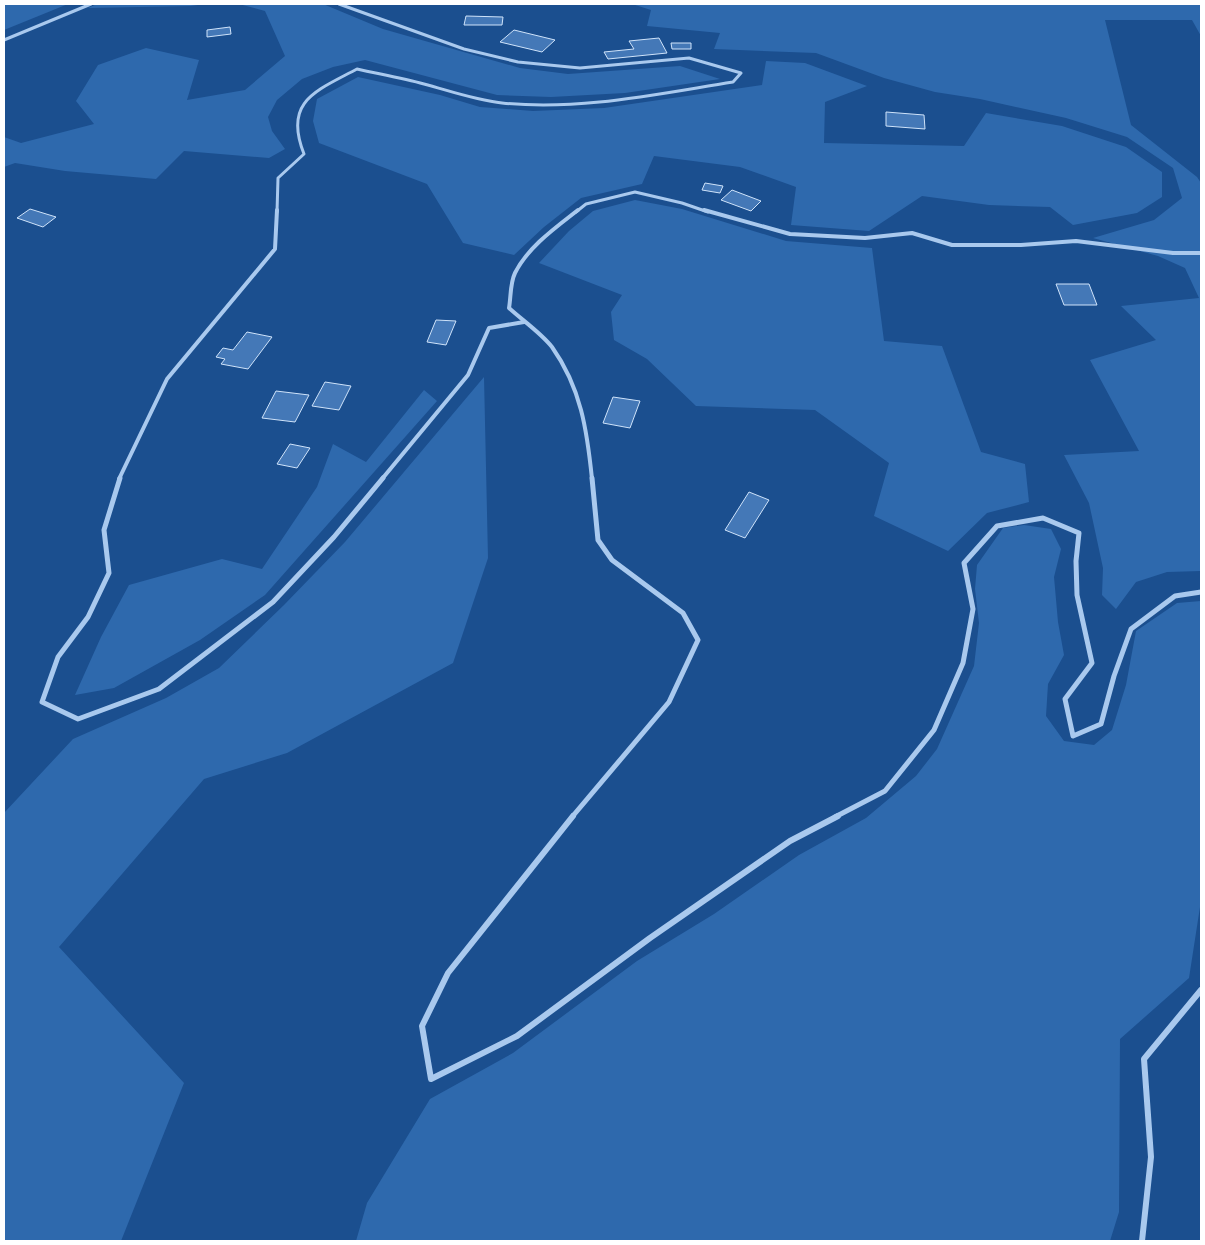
<svg xmlns="http://www.w3.org/2000/svg" width="1205" height="1245" font-family="'Public Sans',sans-serif">
<style>
.green{fill:#2e69ad}
.building{fill:#4478b7;stroke:#cfe3fa}
.lines{fill:none;stroke-linecap:round;stroke-linejoin:round}
.street-far3{stroke:#a9c9ee;stroke-width:3}
.street-far2{stroke:#a9c9ee;stroke-width:4}
.street-far1{stroke:#a9c9ee;stroke-width:5}
.street{stroke:#a9c9ee;stroke-width:6}
</style>
<rect width="100%" height="100%" fill="#1b4f8f"/>
<path class="green" d="M4 4H68L4 30Z
M97 4H205L191 6 88 8Z
M239 4H323L383 29 520 68 568 74 680 66 720 79 625 93 551 97 497 95 365 60 333 67 302 79 277 100 268 117 272 131 285 149 269 158 184 151 156 179 65 171 15 163 4 167V137L21 143 94 124 76 101 98 65 146 48 199 60 187 100 245 90 285 56 265 11Z
M632 4H1201V36L1192 20H1105L1131 125 1197 177 1201 183V571L1167 572 1136 582 1116 609 1102 595 1103 568 1089 503 1064 455 1139 451 1090 360 1156 340 1121 306 1199 298 1185 268 1158 256 1093 238 1154 220 1182 198 1173 168 1127 137 1066 118 980 99 935 92 884 78 816 53 714 49 720 33 647 26 651 10Z
M766 61 805 63 867 86 825 102 824 143 964 146 986 113 1062 126 1126 147 1162 172V197L1137 213 1073 225 1050 207 989 205 922 196 869 231 791 225 796 187 740 167 654 156 642 184 581 198 544 227 514 255 463 243 427 184 319 143 313 121 317 99 358 77 440 95 480 107 533 111 604 108 762 85Z
M635 200 682 209 786 241 872 248 884 341 942 346 981 452 1025 464 1029 502 987 513 948 551 874 516 889 463 815 410 696 406 647 359 614 340 611 312 622 295 539 263 569 231 593 211Z
M484 377 488 558 453 663 287 753 204 779 59 947 184 1083 121 1241H4V813L73 739 166 698 219 668 284 605 345 542Z
M424 390 437 401 265 595 200 640 114 688 75 695 101 637 129 585 222 559 262 569 317 487 333 444 366 462Z
M1024 525 1051 529 1061 549 1054 577 1058 622 1064 655 1048 684 1046 716 1064 741 1094 745 1112 730 1126 685 1136 631 1177 603 1201 601V886L1200 907 1189 978 1120 1039 1119 1212 1110 1241H356L367 1203 430 1099 513 1053 637 961 714 914 799 855 866 818 916 776 937 749 974 666 979 623 975 589 977 565 1003 528Z"/>
<path class="building" d="M466 16 503 17 502 25H464Z
M230 27 231 34 207 37V30Z
M514 30 555 40 542 52 500 42Z
M659 38 667 53 608 59 604 52 634 49 629 41Z
M671 43H691V49H672Z
M886 112 924 115 925 129 886 126Z
M705 183 723 186 720 193 702 190Z
M732 190 761 201 751 211 721 200Z
M30 209 56 217 43 227 17 218Z
M1056 284H1089L1097 305H1064Z
M436 320 456 321 446 345 427 342Z
M247 332 272 337 248 369 221 364 225 359 216 357 223 348 233 350Z
M325 382 351 386 339 410 312 406Z
M276 391 309 395 295 422 262 418Z
M613 397 640 401 630 428 603 423Z
M290 444 310 448 297 468 277 464Z
M749 492 769 500 745 538 725 530Z"/>
<g class="lines">
<path class="street-far3" d="M4 40 91 4
M277 212 278 178 304 154C283 101 316 91 357 69 379 74 402 78 424 84 450 91 475 100 502 103 579 111 657 94 733 82L741 73 689 58 580 68 518 62 464 49 339 4
M576 212 586 204 635 192 682 203 708 212"/>
<path class="street-far2" d="M578 210C555 228 528 247 515 273 510 283 511 297 509 308 522 320 541 333 552 347 581 388 587 430 592 479
M704 210 790 234 865 238 912 233 952 245H1021L1076 241 1173 253H1201
M119 479 167 379 275 249 277 210
M382 479 468 375 489 328 524 322"/>
<path class="street-far1" d="M120 478 104 530 109 573 88 617 58 657 42 702 78 719 159 689 273 602 334 537 383 478
M572 817 669 702 698 640 683 613 612 560 598 540 592 478
M835 817 885 791 934 730 963 663 973 609 964 563 997 526 1043 518 1079 533 1076 561 1077 595 1092 663 1065 699 1073 736 1101 724 1114 676 1131 629 1175 596 1201 592"/>
<path class="street" d="M573 816 448 973 422 1026 431 1079 517 1036 650 938 790 841 838 816
M1142 1241 1151 1157 1144 1059 1201 990"/>
</g>
<rect width="1205" height="1245" fill="none" stroke="#ffffff" stroke-width="10"/>
</svg>
